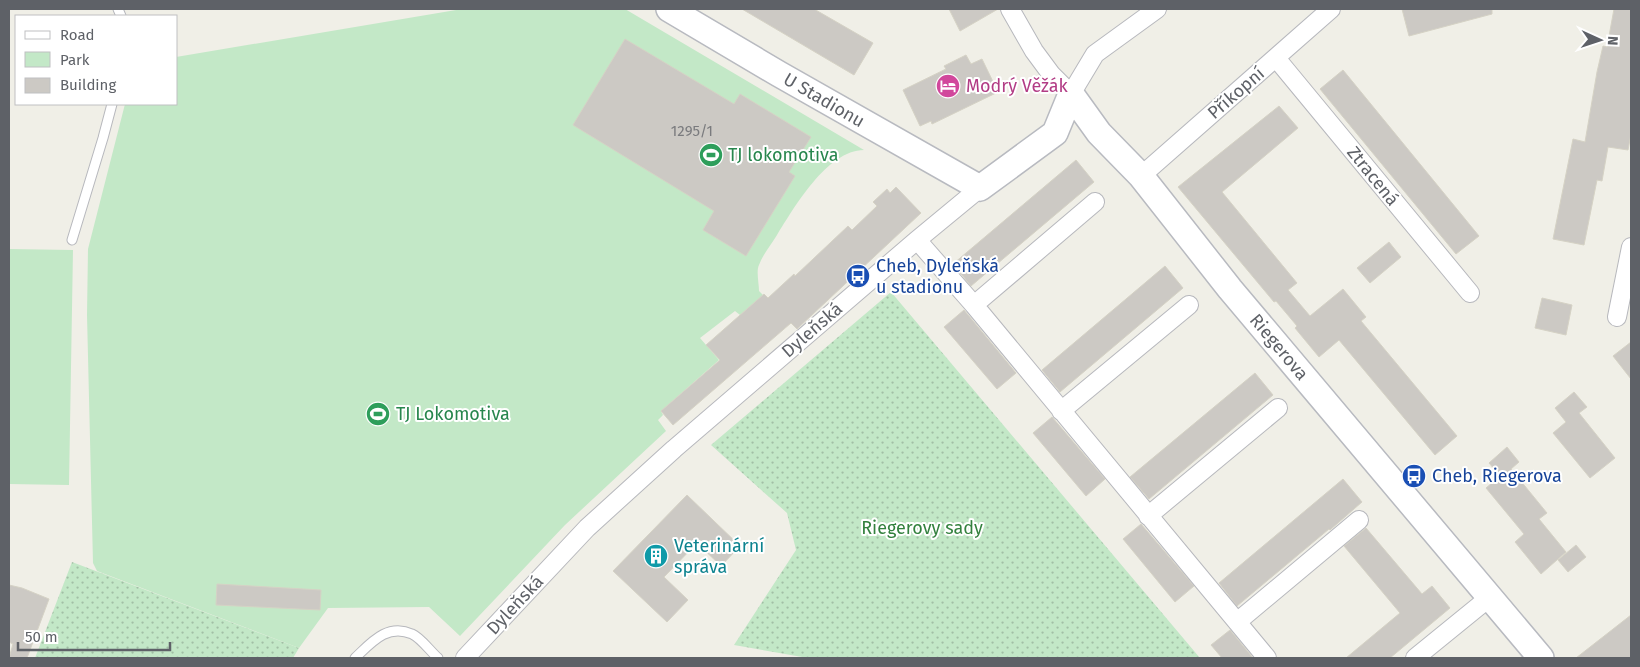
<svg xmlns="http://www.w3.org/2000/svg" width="1640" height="667" font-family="'Fira Sans',sans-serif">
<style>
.green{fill:url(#green-dots)}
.pitch{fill:#c3e8c7}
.building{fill:#ccc9c4;stroke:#d5d2c5}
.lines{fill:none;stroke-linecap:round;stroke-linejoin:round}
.lane-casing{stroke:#b7b8bd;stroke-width:11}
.street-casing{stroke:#b7b8bd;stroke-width:20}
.secondary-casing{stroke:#b8bac0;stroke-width:28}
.lane{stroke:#fff;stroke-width:9}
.street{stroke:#fff;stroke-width:18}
.secondary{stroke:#fff;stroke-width:25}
.labels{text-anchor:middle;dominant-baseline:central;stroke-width:4;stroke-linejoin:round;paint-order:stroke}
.number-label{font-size:15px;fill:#7a7b7e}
.hotel-label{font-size:18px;fill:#b23c85;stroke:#fff;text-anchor:start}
.street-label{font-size:18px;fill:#5e6167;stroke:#fff}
.leisure-label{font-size:18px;fill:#27864d;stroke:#fff;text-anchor:start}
.transit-label{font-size:18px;fill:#164399;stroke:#fff;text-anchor:start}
.park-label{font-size:18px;fill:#33813e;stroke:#fff}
.culture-label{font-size:18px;fill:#0d838f;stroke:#fff;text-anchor:start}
</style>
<defs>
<pattern id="green-dots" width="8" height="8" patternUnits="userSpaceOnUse" patternTransform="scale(1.25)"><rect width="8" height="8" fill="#c3e8c7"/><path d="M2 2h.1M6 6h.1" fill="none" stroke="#a2bfa5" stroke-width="1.8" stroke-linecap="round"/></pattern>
</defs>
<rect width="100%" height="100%" fill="#f0efe7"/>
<path class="green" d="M891 292 1200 658H808L734 645 796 550 787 513 711 445Z
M72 562 299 648 293 658H35Z"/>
<path class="pitch" d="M462 9H625L864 150C827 150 794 208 777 235 771 245 763 254 759 265 756 271 759 283 759 291L763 295 740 315 735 311 700 338 719 360 661 411 663 415 658 420 666 431 565 525 460 636 429 607 328 608 299 648 97 571 93 563 87 315 88 249 125 104H176V57Z
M9 249 73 250 69 485 9 484Z"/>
<path class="building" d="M742 9H814L873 43 854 75Z
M949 9H998L960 31Z
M1402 9H1492V14L1409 36Z
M1614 9H1631V134L1628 150 1608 147 1602 181 1597 180 1584 245 1553 239 1573 139 1585 142 1597 72 1603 46 1607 47Z
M625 39 734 104 740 94 811 137 789 172 795 176 746 256 703 230 714 211 573 125Z
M966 55 971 64 982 59 998 92 932 124 931 121 920 126 903 90 946 69 944 66Z
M1343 70 1479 236 1456 254 1320 89Z
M1279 106 1298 128 1222 192 1297 283 1288 290 1310 316 1343 289 1366 317 1361 321 1457 436 1435 455 1339 340 1319 357 1295 328 1297 326 1276 301 1274 302 1178 187Z
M1076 160 1094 182 971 286 953 264Z
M896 187 921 213 797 329 791 323 673 425 661 411 720 360 706 345 764 294 768 298 794 274 795 276 848 226 852 230 877 206 873 202 887 189 890 193Z
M1389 242 1401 257 1370 283 1357 268Z
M1165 266 1183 288 1060 392 1042 370Z
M1542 298 1572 305 1566 335 1535 328Z
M964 310 1016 373 997 389 944 327Z
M1631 342V379L1613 356Z
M1255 373 1273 395 1149 499 1130 477Z
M1574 392 1587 407 1579 413 1615 458 1590 478 1553 433 1566 422 1555 408Z
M1052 417 1105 479 1086 496 1033 433Z
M1507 447 1519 462 1511 469 1547 513 1539 519 1566 552 1541 574 1515 542 1524 534 1486 488 1500 476 1489 463Z
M1343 479 1362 502 1330 530 1329 529 1237 606 1219 583Z
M687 495 740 546 721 566 697 543 664 577 688 600 667 622 613 571Z
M1141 524 1194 586 1175 602 1123 539Z
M1366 528 1422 594 1432 586 1450 608 1390 658H1346L1400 613 1344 546Z
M1576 545 1586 557 1568 572 1558 560Z
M217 584 321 590 320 610 216 605Z
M9 585 22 588 49 599 27 658H9L13 644 9 642Z
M1631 615V658H1576Z
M1230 630 1253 658H1222L1211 645Z"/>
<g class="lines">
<g class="lane-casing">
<path id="lane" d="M118 9 121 16
M72 240 103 138 112 104
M355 658C371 643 387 623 412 634 420 637 431 652 438 658"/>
</g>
<g class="street-casing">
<path id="street" d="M1010 9 1034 51 1051 74 1071 94 1095 54 1157 9
M1276 58 1470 293
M1141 176 1331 9
M917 240 974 305 1267 658
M974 305 1095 202
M1617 317 1631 247
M1061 411 1189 305
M1148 516 1278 408
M1237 622 1359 520
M465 658 587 528 674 449 917 240 980 188
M1415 658 1490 597"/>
</g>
<g class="secondary-casing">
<path id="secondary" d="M669 9 779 74 980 188 1055 133 1071 94
M1071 94 1099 133 1141 176 1230 289 1541 658"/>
</g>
<use href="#lane" class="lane"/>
<use href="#street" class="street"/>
<use href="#secondary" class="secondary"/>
</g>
<defs>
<g id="hotel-disc" transform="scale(1.25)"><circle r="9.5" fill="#d1479c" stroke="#fff"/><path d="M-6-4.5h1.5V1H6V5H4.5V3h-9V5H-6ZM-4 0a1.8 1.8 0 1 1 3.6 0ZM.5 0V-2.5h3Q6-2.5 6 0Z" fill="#fff"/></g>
<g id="stadium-disc" transform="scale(1.25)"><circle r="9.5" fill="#2e9e5b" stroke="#fff"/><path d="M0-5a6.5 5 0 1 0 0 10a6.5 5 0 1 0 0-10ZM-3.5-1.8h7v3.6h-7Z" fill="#fff"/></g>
<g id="bus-disc" transform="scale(1.25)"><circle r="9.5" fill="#1a4fb4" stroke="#fff"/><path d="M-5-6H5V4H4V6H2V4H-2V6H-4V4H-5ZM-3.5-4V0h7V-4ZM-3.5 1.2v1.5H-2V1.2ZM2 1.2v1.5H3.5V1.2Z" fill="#fff"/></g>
<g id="building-disc" transform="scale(1.25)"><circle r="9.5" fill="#0f9aa8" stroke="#fff"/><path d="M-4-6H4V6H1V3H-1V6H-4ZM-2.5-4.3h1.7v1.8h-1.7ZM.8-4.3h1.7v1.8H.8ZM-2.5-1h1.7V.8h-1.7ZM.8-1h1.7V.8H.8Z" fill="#fff"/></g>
</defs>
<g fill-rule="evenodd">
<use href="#hotel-disc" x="948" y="86"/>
<use href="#stadium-disc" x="711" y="155"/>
<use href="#bus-disc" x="858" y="276"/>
<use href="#stadium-disc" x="378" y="414"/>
<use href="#bus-disc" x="1414" y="476"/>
<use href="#building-disc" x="656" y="556"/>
</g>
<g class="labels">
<g class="number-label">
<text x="692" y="131">1295/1</text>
</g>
<g class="hotel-label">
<text x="966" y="86">Modrý Věžák</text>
</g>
<g class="street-label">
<text transform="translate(1236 93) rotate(-41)">Příkopní</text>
<text transform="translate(824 100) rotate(30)">U Stadionu</text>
<text transform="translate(1373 176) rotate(51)">Ztracená</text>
<text transform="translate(812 330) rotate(-41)">Dyleňská</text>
<text transform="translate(1279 347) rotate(50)">Riegerova</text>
<text transform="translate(515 605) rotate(-47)">Dyleňská</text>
</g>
<g class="leisure-label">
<text x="728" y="155">TJ lokomotiva</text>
<text x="396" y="414">TJ Lokomotiva</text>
</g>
<g class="transit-label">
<text x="876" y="266">Cheb, Dyleňská<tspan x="876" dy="21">u stadionu</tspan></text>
<text x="1432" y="476">Cheb, Riegerova</text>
</g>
<g class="park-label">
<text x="922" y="528">Riegerovy sady</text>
</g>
<g class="culture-label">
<text x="674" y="546">Veterinární<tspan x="674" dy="21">správa</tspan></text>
</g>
</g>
<rect width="1640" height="667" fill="none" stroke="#5e6167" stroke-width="20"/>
<rect x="15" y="15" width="162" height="90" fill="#ffffff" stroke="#bfc0c2"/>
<rect x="25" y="31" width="25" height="8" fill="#ffffff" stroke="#bfc0c2"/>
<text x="60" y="40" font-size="15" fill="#5e6167">Road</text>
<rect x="25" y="52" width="25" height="15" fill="#c3e8c7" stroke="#bfc0c2"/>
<text x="60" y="65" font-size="15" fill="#5e6167">Park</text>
<rect x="25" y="78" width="25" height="15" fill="#ccc9c4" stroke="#bfc0c2"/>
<text x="60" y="90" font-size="15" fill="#5e6167">Building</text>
<g transform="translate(1600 40) rotate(93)" stroke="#ffffff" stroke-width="4" paint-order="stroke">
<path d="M0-4L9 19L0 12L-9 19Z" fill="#5e6167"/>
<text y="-8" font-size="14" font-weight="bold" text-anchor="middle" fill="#5e6167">N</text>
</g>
<path d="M18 642v8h152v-8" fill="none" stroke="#5e6167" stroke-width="2.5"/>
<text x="25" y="642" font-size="15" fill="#5e6167" stroke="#ffffff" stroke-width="4" paint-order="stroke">50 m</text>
</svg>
